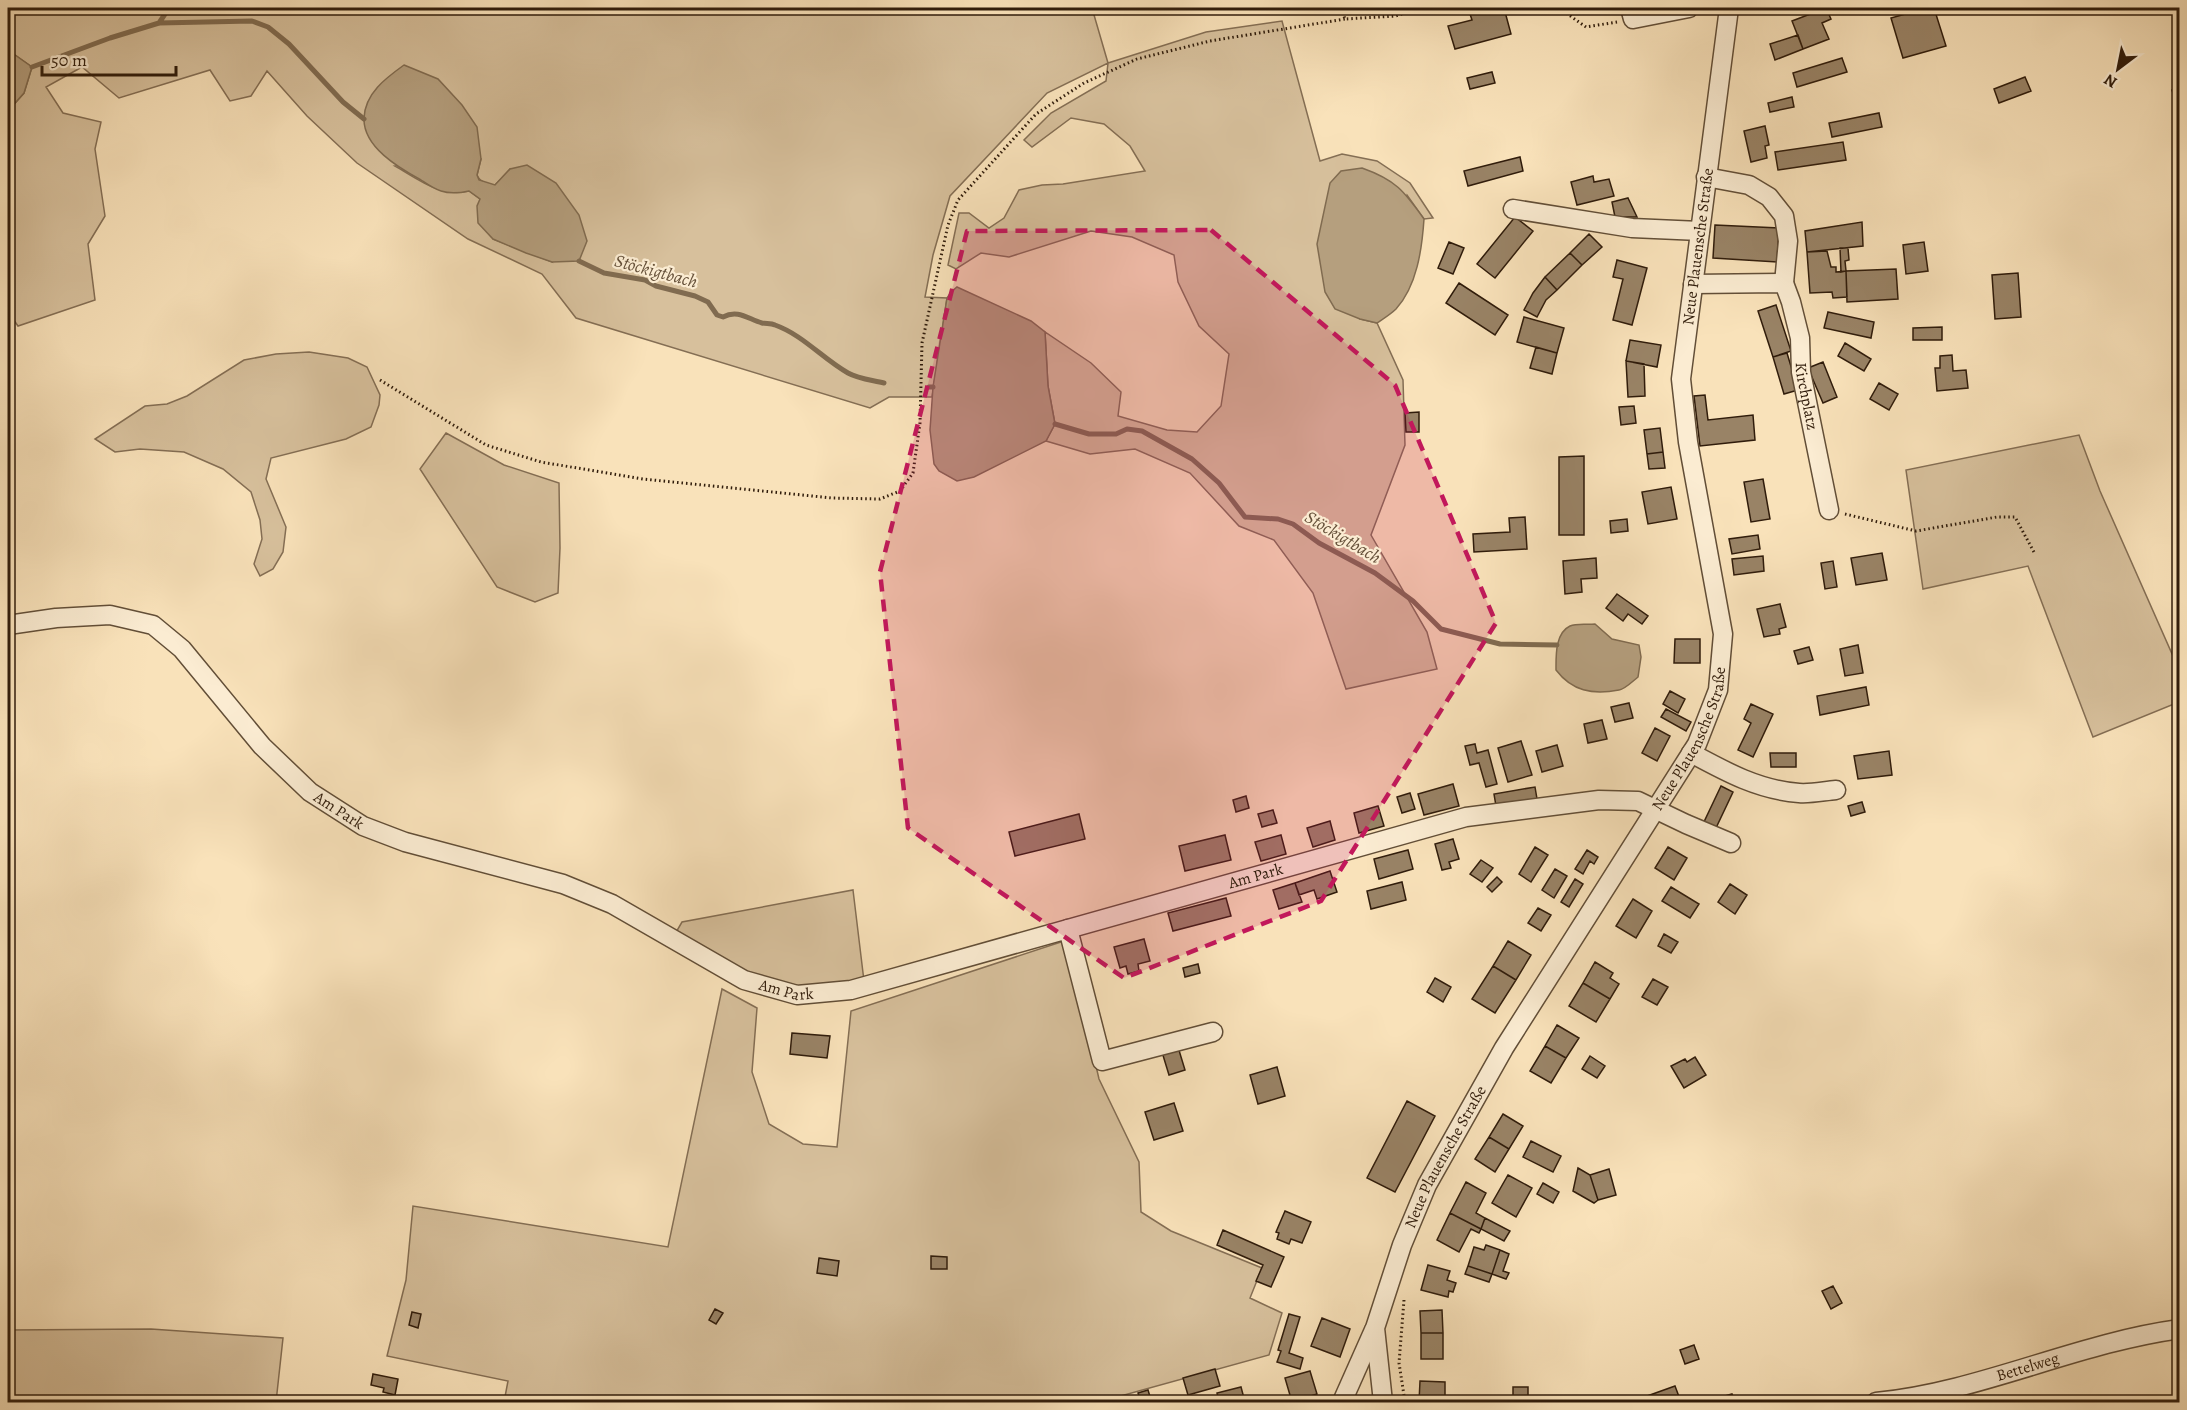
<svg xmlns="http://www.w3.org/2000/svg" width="2187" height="1410" font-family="Alegreya,serif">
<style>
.green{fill:#d7c09c;stroke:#846e54;stroke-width:1.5;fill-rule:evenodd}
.water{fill:#b59f7e;stroke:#806b50;stroke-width:1.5}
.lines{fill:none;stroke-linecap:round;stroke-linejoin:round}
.stream{stroke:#806b50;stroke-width:5}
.building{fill:#998366;stroke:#301c0b;stroke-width:1.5}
.minor-casing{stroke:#624e37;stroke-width:21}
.path{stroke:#301c0b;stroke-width:3;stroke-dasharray:1.5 3;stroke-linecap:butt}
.minor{stroke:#fbecd2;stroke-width:18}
.marked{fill:#c2185b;fill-opacity:0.2;stroke:#c2185b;stroke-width:4.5;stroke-dasharray:12 8;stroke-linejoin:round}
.labels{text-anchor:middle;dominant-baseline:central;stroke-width:4.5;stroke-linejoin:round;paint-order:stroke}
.street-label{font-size:16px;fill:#301c0b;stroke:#fbecd2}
.water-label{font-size:18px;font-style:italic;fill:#655039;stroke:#fbecd2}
</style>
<rect width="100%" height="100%" fill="#f9e2ba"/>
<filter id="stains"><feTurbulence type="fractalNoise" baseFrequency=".00333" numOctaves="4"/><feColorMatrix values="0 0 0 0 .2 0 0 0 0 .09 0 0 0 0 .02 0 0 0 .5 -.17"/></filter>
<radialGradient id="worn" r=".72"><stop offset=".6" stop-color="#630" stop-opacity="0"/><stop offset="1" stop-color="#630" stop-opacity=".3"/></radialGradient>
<path class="green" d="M8 8H1092L1108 63 1206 32 1282 21 1320 161 1342 154 1377 161 1410 183 1433 218 1424 219 1407 195 1360 319 1377 323 1403 380 1405 445 1371 535 1427 632 1437 669 1346 689 1313 593 1274 540 1239 526 1190 473 1135 449 1090 454 1046 441 1055 424 1048 386 1045 332 1091 363 1121 392 1118 416 1167 430 1197 432 1221 406 1229 354 1199 326 1178 282 1174 255 1132 237 1091 231 1009 257 981 253 956 269 948 265 959 213H969L989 228 1004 218 1019 190 1042 185 1063 184 1145 171 1130 146 1104 124 1071 118 1032 147 1024 140 1051 113 1106 81 1108 63 1047 93 950 196 933 255 925 297 947 298 932 397H889L870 408 576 318 542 274 468 239 357 163 307 116 267 71 251 96 230 101 210 70 119 98 82 67 46 87 63 113 101 122 95 149 105 216 88 244 95 300 18 326 8 312V111L24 93 32 67 8 50ZM481 159 477 175C480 182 488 185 495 185L510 169 552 262 493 239 480 199 469 191C441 198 418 179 395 166Z
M309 352 348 358 367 367 380 395 379 405 371 427 346 439 271 458 266 479 286 527 283 552 273 569 260 576 254 564 262 539 260 520 251 492 223 469 184 452 140 449 115 452 95 439 145 406 167 404 187 396 244 360 276 354Z
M446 433 504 465 559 483 560 548 558 593 535 602 497 587 420 469Z
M2079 435 2100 491 2180 672 2179 702 2093 737 2028 566 1923 589 1906 470Z
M853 890 864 981 801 990 732 966 675 934 682 922Z
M1067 940 1099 1079 1139 1162 1141 1212 1171 1231 1262 1268 1250 1298 1282 1313 1269 1355 1099 1402H504L508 1381 387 1356 406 1280 413 1206 668 1247 722 989 757 1008 752 1072 769 1124 803 1144 837 1147 851 1011Z
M151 1329 283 1338 276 1402H8V1330Z"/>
<path class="water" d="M8 50 32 67 24 93 8 111Z
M404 65 438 79 462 105 477 127 481 159 477 175 479 180 495 185 510 169 527 165 556 183 579 215 587 241 579 261 552 262 526 253 493 239 478 223 477 206 480 199 469 191C460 193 450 194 441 191 434 189 427 184 421 180 399 168 363 147 364 118 365 93 386 78 404 65Z
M1362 168C1396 180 1404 191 1424 219 1422 249 1417 286 1396 309 1391 314 1383 319 1377 323L1360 319 1335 309 1325 292 1317 244 1330 183 1341 171Z
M957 287 1031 321 1045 332 1048 386 1055 424 1046 441 974 477 957 481 939 471 934 464 930 430 933 387 947 298 951 292Z
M1595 624 1612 639 1639 645 1641 657 1638 677C1633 681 1625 689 1619 690 1592 695 1572 691 1556 670 1556 656 1555 633 1570 626 1577 623 1587 625 1595 624Z"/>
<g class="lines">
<path class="stream" d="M159 23 169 8
M32 67 110 38 159 23 252 21 268 27 289 44 343 102 364 119
M579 261 604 273 645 280 656 286 695 296 708 302 717 315 723 317C738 309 748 319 762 323 766 324 771 323 775 325 803 335 823 359 848 373 859 379 872 380 884 383
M929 387H933
M1055 424 1089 434H1116L1127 429 1142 431 1192 459 1219 483 1245 517 1278 519 1293 524 1319 543 1375 573 1413 601 1441 629 1500 644 1557 645"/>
</g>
<path class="building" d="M1468 8H1504L1511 34 1455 49 1448 26 1472 20Z
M1826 8 1831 19 1822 23 1829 39 1803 49 1792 21Z
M1927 8H1934L1946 46 1903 58 1891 18Z
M1798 35 1803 49 1775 60 1770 44Z
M1842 58 1847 72 1797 87 1793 73Z
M1492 72 1495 83 1470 89 1467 78Z
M2025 77 2031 91 1999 103 1994 89Z
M2180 88V118L2172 90Z
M1792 97 1794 107 1770 112 1768 103Z
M1879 113 1882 127 1832 137 1829 123Z
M1765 126 1769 145 1765 146 1767 158 1751 162 1744 131Z
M1843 142 1846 160 1778 170 1775 152Z
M1520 157 1523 171 1468 186 1464 171Z
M1593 176 1594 182 1609 179 1614 196 1577 205 1571 182Z
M1628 198 1637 217H1615L1612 202Z
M1515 217 1533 231 1495 278 1477 264Z
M1862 222 1863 246 1807 252 1805 231Z
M1715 225 1779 228 1777 262 1713 258Z
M1589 234 1602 247 1582 265 1570 253Z
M1449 242 1464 248 1453 274 1438 268Z
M1924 242 1928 271 1906 274 1903 245Z
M1840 248H1848L1849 260 1845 261 1846 271 1841 272Z
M1827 251 1831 267H1836V272L1846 271 1847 297 1833 298 1832 292 1810 293 1807 252Z
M1570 253 1582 265 1557 290 1545 277Z
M1617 260 1647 268 1632 325 1613 320 1623 279 1613 277Z
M1896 269 1898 299 1847 302 1846 271Z
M2018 273 2021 317 1995 319 1992 275Z
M1545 277 1557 290 1546 300 1537 317 1524 310 1533 293Z
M1459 283 1508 315 1495 335 1446 303Z
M1776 305 1791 351 1773 357 1758 311Z
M1828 312 1874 322 1871 338 1824 328Z
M1524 317 1564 328 1557 353 1517 342Z
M1942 327V340H1913V328Z
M1630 340 1661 345 1657 367 1626 361Z
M1845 343 1871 359 1864 371 1838 356Z
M1536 347 1557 353 1552 374 1530 368Z
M1787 353 1798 390 1784 394 1773 357Z
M1952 355 1953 371 1966 370 1968 388 1937 391 1935 368H1940V356Z
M1626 361 1644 364 1645 396 1628 397Z
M1823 362 1837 397 1823 403 1808 368Z
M1879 383 1898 394 1889 410 1870 399Z
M1705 395 1708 420 1753 415 1755 440 1700 446 1694 396Z
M1634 406 1636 423 1621 425 1619 407Z
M1419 412V432H1406L1405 413Z
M1660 428 1663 452 1647 454 1644 430Z
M1663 452 1665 468 1649 469 1647 454Z
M1584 456V535H1559V457Z
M1763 479 1770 519 1751 522 1744 482Z
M1671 487 1677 519 1648 524 1642 492Z
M1525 517 1527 549 1474 552 1473 534 1510 532 1509 518Z
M1627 519 1628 531 1611 533 1610 521Z
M1758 535 1760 549 1732 554 1729 539Z
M1882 553 1887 580 1856 585 1851 558Z
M1763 556 1764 571 1734 575 1732 559Z
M1596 558 1597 578 1581 579 1582 592 1565 594 1563 561Z
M1833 561 1837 587 1825 589 1821 563Z
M1617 594 1648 616 1642 624 1628 614 1623 621 1606 608Z
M1780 604 1786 627 1779 629 1780 634 1764 637 1757 609Z
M1675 639H1700V663H1674Z
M1858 645 1863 673 1845 676 1840 649Z
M1809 647 1813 660 1798 664 1794 651Z
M1866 687 1869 705 1820 715 1817 696Z
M1670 691 1685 699 1678 713 1663 704Z
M1629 703 1633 718 1615 722 1611 707Z
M1751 704 1773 714 1753 757 1738 750 1751 723 1744 719Z
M1666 709 1691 722 1686 731 1661 717Z
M1602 720 1607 739 1588 743 1584 724Z
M1655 728 1670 736 1657 761 1642 753Z
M1521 741 1532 775 1508 782 1498 748Z
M1475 744 1477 753 1488 750 1497 784 1486 787 1479 763 1470 765 1465 746Z
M1557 745 1563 766 1542 772 1536 751Z
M1889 751 1892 775 1858 779 1854 756Z
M1770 753H1796V767H1771Z
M1453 784 1459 806 1424 815 1418 794Z
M1721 786 1733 792 1715 830 1703 824Z
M1535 787 1537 799 1496 806 1494 794Z
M1410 793 1415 809 1402 813 1397 797Z
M1246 796 1249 808 1236 812 1233 800Z
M1862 802 1865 812 1851 816 1848 806Z
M1378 806 1384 826 1359 833 1354 813Z
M1273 810 1277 823 1262 827 1258 814Z
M1079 814 1085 839 1015 856 1009 832Z
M1330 821 1335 840 1313 847 1307 828Z
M1225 835 1231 860 1185 871 1179 846Z
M1281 835 1286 854 1261 861 1255 842Z
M1453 839 1459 859 1449 862 1451 868 1442 870 1435 844Z
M1535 847 1548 855 1531 882 1519 874Z
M1668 847 1687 858 1674 880 1655 868Z
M1408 850 1413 869 1379 879 1374 859Z
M1587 850 1598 857 1594 864 1590 861 1583 874 1575 869Z
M1481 860 1493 868 1482 882 1470 874Z
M1555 869 1567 876 1554 898 1542 890Z
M1330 871 1337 892 1317 899 1314 890 1299 895 1295 883Z
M1497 877 1502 882 1492 892 1487 887Z
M1575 879 1583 884 1569 907 1561 902Z
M1402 882 1406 900 1371 909 1367 891Z
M1295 883 1302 902 1279 909 1273 890Z
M1730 884 1747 895 1735 914 1718 902Z
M1671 887 1699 904 1690 918 1662 901Z
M1226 898 1231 916 1173 931 1168 913Z
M1633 899 1652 911 1636 938 1616 926Z
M1538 908 1551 915 1541 931 1528 923Z
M1664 934 1678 942 1671 953 1658 946Z
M1144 939 1150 961 1138 964 1139 971 1128 974 1126 966 1120 968 1114 947Z
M1508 941 1531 955 1516 980 1493 966Z
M1595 962 1613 973 1610 978 1619 984 1610 999 1583 983Z
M1198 964 1200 973 1185 977 1183 968Z
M1493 966 1516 980 1495 1013 1472 999Z
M1435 978 1451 987 1443 1002 1427 992Z
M1653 979 1668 987 1657 1005 1642 997Z
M1583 983 1610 999 1596 1022 1569 1006Z
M1557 1025 1579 1038 1566 1058 1545 1046Z
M792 1033 830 1036 827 1058 790 1054Z
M1545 1046 1566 1058 1551 1083 1530 1071Z
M1178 1047 1185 1070 1169 1075 1162 1052Z
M1590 1056 1605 1066 1597 1078 1582 1069Z
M1695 1057 1706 1075 1684 1088 1671 1066 1685 1059 1687 1062Z
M1277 1067 1285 1096 1258 1104 1250 1075Z
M1407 1101 1435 1116 1395 1192 1367 1178Z
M1174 1103 1183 1131 1154 1140 1145 1112Z
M1503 1114 1523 1126 1509 1149 1489 1137Z
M1489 1137 1509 1149 1495 1172 1475 1159Z
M1531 1141 1561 1156 1553 1172 1523 1157Z
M1578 1168 1590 1175 1598 1200 1594 1203 1573 1191Z
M1609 1169 1616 1195 1598 1200 1590 1175Z
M1508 1175 1532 1188 1516 1217 1492 1203Z
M1466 1182 1486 1193 1476 1213 1485 1218 1481 1229 1450 1213Z
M1543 1183 1559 1192 1553 1203 1537 1194Z
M1285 1211 1311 1222 1302 1243 1291 1239 1289 1244 1277 1239 1279 1233 1276 1232Z
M1450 1213 1481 1229 1479 1233 1471 1229 1459 1252 1437 1240Z
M1485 1218 1510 1231 1504 1241 1481 1229Z
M1223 1230 1284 1257 1271 1287 1256 1281 1263 1265 1217 1245Z
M1486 1245 1500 1250 1492 1274 1468 1266 1474 1247 1484 1250Z
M1500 1250 1509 1254 1503 1271 1509 1273 1506 1279 1492 1274Z
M931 1256 947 1257V1269H931Z
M819 1258 839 1261 837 1276 817 1273Z
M1428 1265 1450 1271 1447 1280 1456 1283 1453 1292 1449 1291 1448 1297 1421 1290Z
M1468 1266 1492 1274 1489 1282 1465 1274Z
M1833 1286 1842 1303 1831 1309 1822 1291Z
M715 1309 723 1313 716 1324 709 1320Z
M1442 1310 1443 1333H1421L1420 1311Z
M412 1312 421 1314 418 1328 409 1325Z
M1289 1314 1300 1317 1289 1353 1303 1358 1300 1369 1277 1362 1281 1351 1278 1350Z
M1322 1318 1350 1329 1340 1357 1311 1346Z
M1421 1333H1443V1359H1421Z
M1694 1345 1699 1359 1685 1364 1680 1350Z
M1215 1369 1220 1386 1188 1395 1183 1378Z
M1310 1371 1317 1394 1292 1402 1285 1378Z
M373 1374 398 1379 395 1395 383 1392 384 1388 371 1385Z
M1420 1381 1445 1382V1402H1419Z
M1675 1386 1681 1402H1637L1636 1400Z
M1241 1387 1245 1402H1219L1217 1393Z
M1513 1387H1528V1402H1513Z
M1148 1390 1151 1400 1141 1402 1138 1393Z
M1732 1394 1735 1402H1720L1718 1398Z"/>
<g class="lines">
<g class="minor-casing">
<g id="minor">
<path d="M1630 8 1633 19 1689 8"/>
<path d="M1706 177 1749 185 1769 197 1784 216 1788 241 1784 283"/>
<path d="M1513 209 1632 228 1700 231"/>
<path id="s1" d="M1693 284 1784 283 1791 302 1800 338 1801 372 1829 510"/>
<path id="s2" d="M8 625 56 618 110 615 153 625 182 649 262 746 310 792 363 826 405 842 563 884 612 904 744 980 797 995 851 990 1466 817 1599 800 1638 801 1686 824 1731 843"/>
<path d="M1691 753C1726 772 1759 790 1799 793 1811 794 1824 791 1836 790"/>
<path d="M1068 929 1102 1061 1213 1032"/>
<path d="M1342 1402 1374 1330"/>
<path id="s3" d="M1383 1402 1375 1328 1402 1245 1427 1185 1504 1048 1697 744 1718 690 1723 634 1688 442 1681 379 1729 8"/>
<path id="s4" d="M1876 1402C1980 1392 2076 1343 2180 1329"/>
</g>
</g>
<path class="path" d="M1341 8 1345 19 1396 16 1419 8
M1559 8 1586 27 1617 22
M380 380 486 445 541 462 643 479 832 498 880 499 900 491 913 473 920 423 922 343 948 225 958 200 1036 114 1084 83 1137 59 1210 41 1345 19
M1845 514 1916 531 1997 517H2015L2035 554
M1404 1300 1399 1363 1405 1402"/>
<use href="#minor" class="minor"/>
</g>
<path class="marked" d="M1211 230 1395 385 1496 623 1321 901 1124 978 908 828 880 572 967 231Z"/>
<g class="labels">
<g class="street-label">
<text stroke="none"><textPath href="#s3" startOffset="1250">Neue Plauensche Straße</textPath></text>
<text stroke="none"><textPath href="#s1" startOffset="207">Kirchplatz</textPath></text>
<text stroke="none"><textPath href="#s3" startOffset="746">Neue Plauensche Straße</textPath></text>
<text stroke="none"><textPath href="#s2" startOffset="411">Am Park</textPath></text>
<text stroke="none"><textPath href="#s2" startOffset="1383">Am Park</textPath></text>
<text stroke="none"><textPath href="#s2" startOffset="897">Am Park</textPath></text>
<text stroke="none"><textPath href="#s3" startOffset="260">Neue Plauensche Straße</textPath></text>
<text stroke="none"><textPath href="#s4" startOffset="156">Bettelweg</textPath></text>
</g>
<g class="water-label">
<text transform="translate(656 271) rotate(15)">Stöckigtbach</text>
<text transform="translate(1343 537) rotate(31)">Stöckigtbach</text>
</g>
</g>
<rect width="2187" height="1410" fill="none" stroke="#f9e2ba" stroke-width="30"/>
<rect x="9" y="9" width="2169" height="1392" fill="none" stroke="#301c0b" stroke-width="3"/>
<rect x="15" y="15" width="2157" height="1380" fill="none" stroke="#301c0b" stroke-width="1.5"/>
<g transform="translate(2118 69) rotate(212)" stroke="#fbecd2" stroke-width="4.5" paint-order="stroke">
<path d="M0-4.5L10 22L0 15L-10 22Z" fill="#301c0b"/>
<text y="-9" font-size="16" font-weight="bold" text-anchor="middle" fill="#301c0b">N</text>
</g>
<path d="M42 66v9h134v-9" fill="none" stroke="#301c0b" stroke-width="3"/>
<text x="51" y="66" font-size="18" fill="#301c0b" stroke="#fbecd2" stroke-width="4.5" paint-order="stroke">50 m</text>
<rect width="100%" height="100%" filter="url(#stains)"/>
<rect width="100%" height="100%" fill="url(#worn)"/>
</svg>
